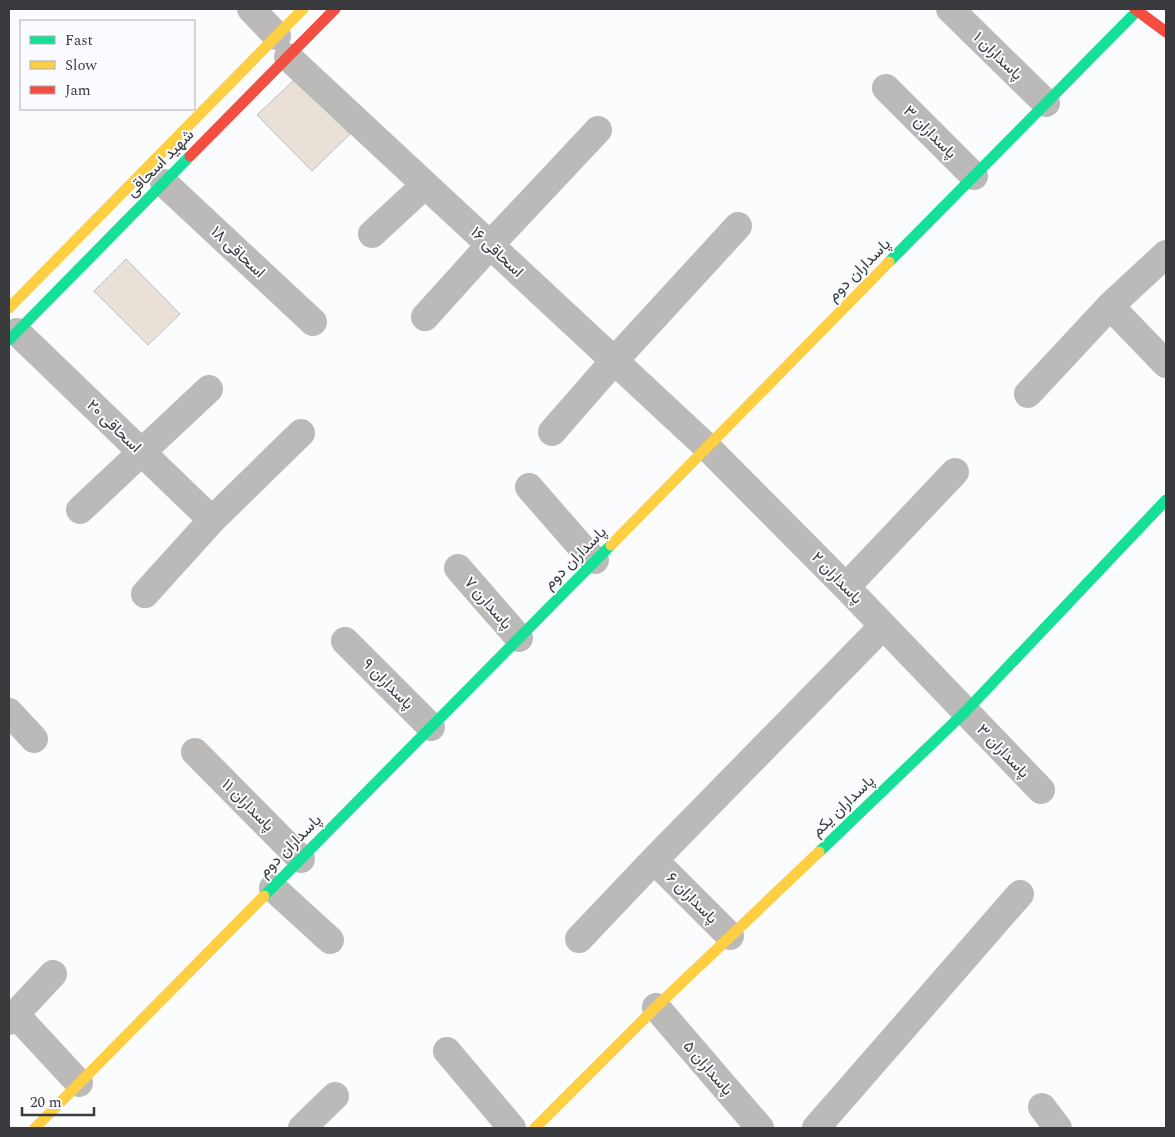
<svg xmlns="http://www.w3.org/2000/svg" width="1175" height="1137" font-family="Spectral,Vazirmatn,serif">
<style>
.building{fill:#e9e1d8;stroke:#bfbebe}
.lines{fill:none;stroke-linecap:round;stroke-linejoin:round}
.street{stroke:#bbbab9;stroke-width:28}
.fast{stroke:#16e098;stroke-width:11}
.slow{stroke:#ffcf43;stroke-width:11}
.jam{stroke:#f24e42;stroke-width:11}
.labels{text-anchor:middle;dominant-baseline:central;stroke-width:4;stroke-linejoin:round;paint-order:stroke}
.street-label{font-size:16px;fill:#383a3d;stroke:#fafbff}
</style>
<rect width="100%" height="100%" fill="#fbfcfe"/>
<path class="building" d="M296 78 350 134 312 171 257 115Z
M126 259 180 314 148 345 94 291Z"/>
<g class="lines">
<path class="street" d="M251 9 277 36
M950 9 1046 103
M288 57 707 447 846 587 1041 790
M886 88 974 176
M164 183 313 322
M372 234 425 185
M1110 306 1166 364
M425 317 490 245 598 130
M17 332 212 520
M1028 394 1110 306 1166 254
M552 432 614 361 738 226
M529 487 583 549 595 560
M80 510 209 389
M458 568 519 638
M846 587 955 472
M145 594 212 520 301 433
M345 641 431 727
M9 712 34 739
M195 752 301 859
M654 860 730 936
M273 888 330 940
M579 939 654 860 883 626
M656 1007 760 1128
M15 1014 79 1083
M9 1021 53 974
M447 1051 512 1128
M1042 1107 1058 1128
M302 1128 335 1096
M816 1128 1020 894"/>
<path class="fast" d="M889 262 1139 9
M9 340 190 156
M819 852 965 712 1166 500
M264 896 611 545"/>
<path class="slow" d="M9 308 303 9
M611 545 889 262
M35 1128 264 896
M535 1128 656 1007 819 852"/>
<path class="jam" d="M1135 9 1166 32
M190 156 335 9"/>
</g>
<g class="labels">
<g class="street-label">
<text transform="translate(998 56) rotate(44)">پاسداران ۱</text>
<text transform="translate(930 132) rotate(45)">پاسداران ۳</text>
<text transform="translate(160 163) rotate(-45)">شهید اسحاقی</text>
<text transform="translate(238 252) rotate(43)">اسحاقی ۱۸</text>
<text transform="translate(497 252) rotate(43)">اسحاقی ۱۶</text>
<text transform="translate(859 270) rotate(-45)">پاسداران دوم</text>
<text transform="translate(114 426) rotate(44)">اسحاقی ۲۰</text>
<text transform="translate(575 558) rotate(-45)">پاسداران دوم</text>
<text transform="translate(837 578) rotate(46)">پاسداران ۲</text>
<text transform="translate(488 603) rotate(49)">پاسدارن ۷</text>
<text transform="translate(388 684) rotate(45)">پاسداران ۹</text>
<text transform="translate(1003 751) rotate(46)">پاسداران ۳</text>
<text transform="translate(248 805) rotate(45)">پاسداران ۱۱</text>
<text transform="translate(843 806) rotate(-44)">پاسداران یکم</text>
<text transform="translate(290 846) rotate(-45)">پاسداران دوم</text>
<text transform="translate(692 898) rotate(45)">پاسداران ۶</text>
<text transform="translate(708 1068) rotate(49)">پاسداران ۵</text>
</g>
</g>
<rect width="1175" height="1137" fill="none" stroke="#383a3d" stroke-width="20"/>
<rect x="20" y="20" width="175" height="90" fill="#fafbff" stroke="#acaeb1"/>
<rect x="30" y="36" width="25" height="8" fill="#16e098" stroke="#acaeb1"/>
<text x="65" y="45" font-size="15" fill="#383a3d">Fast</text>
<rect x="30" y="61" width="25" height="8" fill="#ffcf43" stroke="#acaeb1"/>
<text x="65" y="70" font-size="15" fill="#383a3d">Slow</text>
<rect x="30" y="86" width="25" height="8" fill="#f24e42" stroke="#acaeb1"/>
<text x="65" y="95" font-size="15" fill="#383a3d">Jam</text>
<path d="M22 1107v8h72v-8" fill="none" stroke="#383a3d" stroke-width="2.5"/>
<text x="30" y="1107" font-size="15" fill="#383a3d" stroke="#fafbff" stroke-width="4" paint-order="stroke">20 m</text>
</svg>
